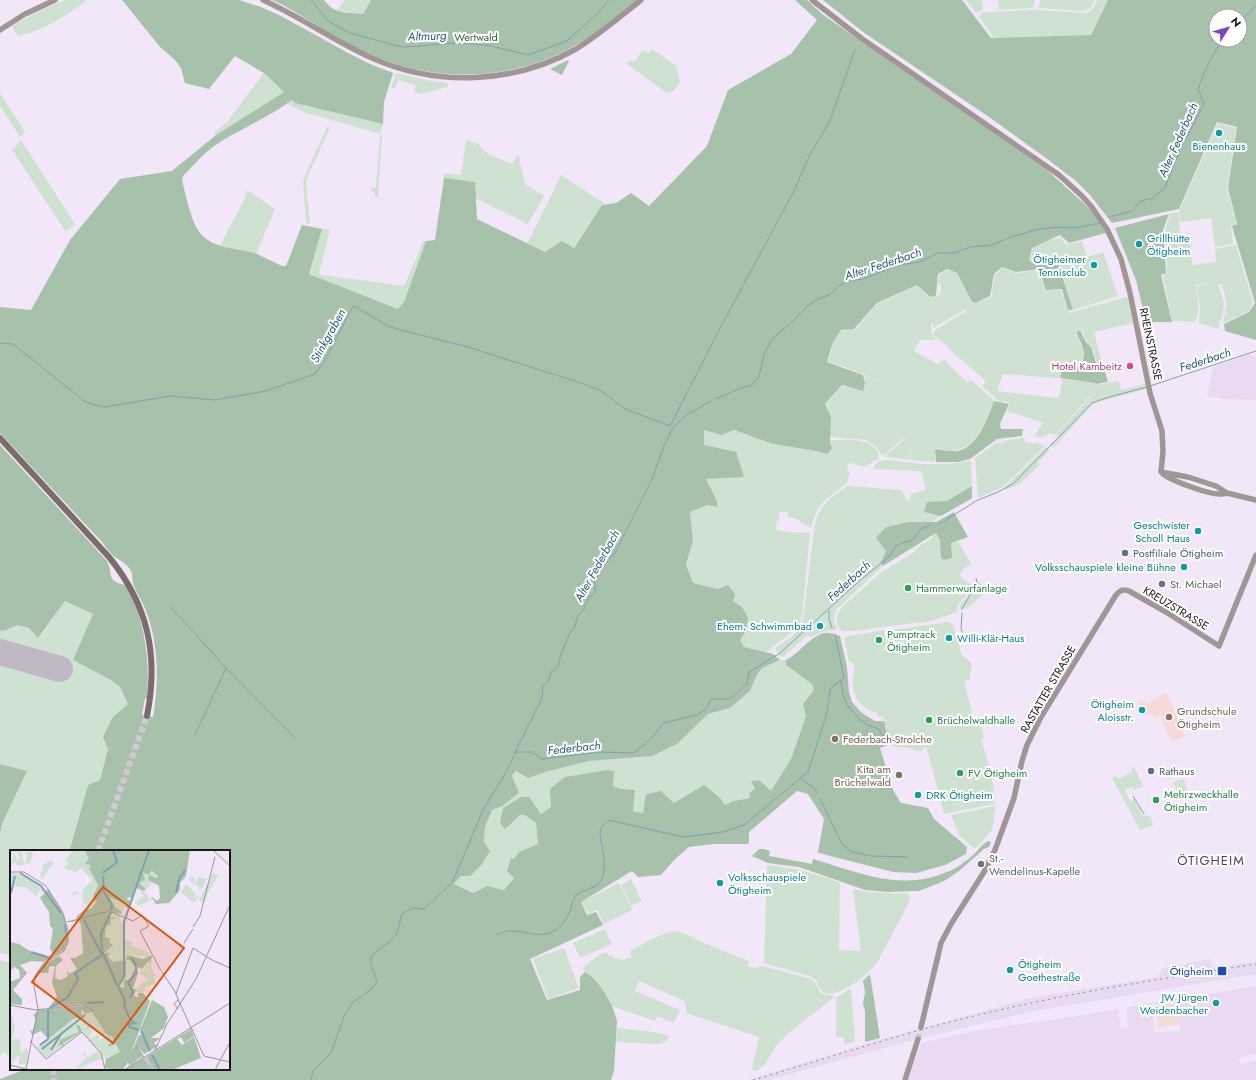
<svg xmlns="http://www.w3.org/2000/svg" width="1256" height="1080" font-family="Jost,sans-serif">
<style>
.built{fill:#e9daf1}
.industrial{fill:#f5dadb}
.education{fill:#f5dad7}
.green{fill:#cfe2d1}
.forest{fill:#a7c1aa;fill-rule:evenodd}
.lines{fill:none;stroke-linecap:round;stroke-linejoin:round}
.stream{stroke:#849fb4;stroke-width:1}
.runway{stroke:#c1b8c6;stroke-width:26}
.tertiary-tunnel{stroke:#d2c8d7;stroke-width:5.5;stroke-dasharray:5.5 3;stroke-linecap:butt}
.secondary-tunnel{stroke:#d2c8d7;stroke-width:6;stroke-dasharray:6 3;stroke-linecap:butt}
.tertiary{stroke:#a09694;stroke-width:5.5}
.secondary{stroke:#7b6d6b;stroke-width:6}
.rail{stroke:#908894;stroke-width:1;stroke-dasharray:2 4;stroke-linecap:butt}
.culture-dot{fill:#0f9aa8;stroke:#fff;stroke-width:1.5}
.hotel-dot{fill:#d1479c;stroke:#fff;stroke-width:1.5}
.service-dot{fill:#5c6f8a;stroke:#fff;stroke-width:1.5}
.worship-dot{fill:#6b7280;stroke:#fff;stroke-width:1.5}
.leisure-dot{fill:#2e9e5b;stroke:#fff;stroke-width:1.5}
.education-dot{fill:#8d6e63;stroke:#fff;stroke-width:1.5}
.transit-dot{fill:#1a4fb4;stroke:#fff;stroke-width:1.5}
.labels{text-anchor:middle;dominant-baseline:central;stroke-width:4;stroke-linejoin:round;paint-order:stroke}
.park-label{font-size:11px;fill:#355e3b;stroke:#fff}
.culture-label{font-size:11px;fill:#0d838f;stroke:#fff;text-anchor:end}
.street-label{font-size:11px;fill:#1a161c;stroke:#fff}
.hotel-label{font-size:11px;fill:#b23c85;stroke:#fff;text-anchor:end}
.service-label{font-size:11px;fill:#4e5e75;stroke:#fff;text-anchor:start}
.worship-label{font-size:11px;fill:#5b616d;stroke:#fff;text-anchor:start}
.leisure-label{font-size:11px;fill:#27864d;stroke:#fff;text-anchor:start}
.education-label{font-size:11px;fill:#785e54;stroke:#fff;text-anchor:start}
.transit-label{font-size:11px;fill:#164399;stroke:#fff;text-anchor:end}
.water-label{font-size:12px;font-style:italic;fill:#2c597a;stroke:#fff}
.quarter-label{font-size:13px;letter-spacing:1px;fill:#523974;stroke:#fff}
.inset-river{fill:none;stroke:#849fb4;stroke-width:2}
.inset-road{fill:none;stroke:#9c93a0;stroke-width:1}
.view{fill:#de560d;fill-opacity:0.15;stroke:#de560d;stroke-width:2}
.inset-edge{fill:none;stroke:#1a161c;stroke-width:2}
</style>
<rect width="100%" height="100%" fill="#f2e7f8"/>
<path class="built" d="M1249 355 1256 357V400L1224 399 1207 396 1213 367Z
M1210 959 1212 967 1256 962V974L1035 1011 921 1038 769 1080H748L865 1044 1034 997 1159 977V974L1162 968Z
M1256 986V1054L1239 1058 1240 1063 1242 1064 1256 1061V1080H908L921 1043 979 1030 1064 1018 1118 1009 1121 1029 1128 1028 1126 1007 1152 1003 1154 1032 1180 1031V1025L1177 999Z"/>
<path class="industrial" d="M1177 999 1180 1025 1158 1027 1155 1002 1162 1003 1164 1001Z"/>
<path class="education" d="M1166 692 1185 736 1172 742 1162 721 1163 717 1158 716 1155 718 1150 712 1146 715 1137 704 1142 699 1147 704Z"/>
<path class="green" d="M65 0H87C67 16 44 30 19 36L15 32 12 26 37 12Z
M345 0H371L363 14 336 11Z
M966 0H982L983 10 976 13Z
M998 0H1035L1033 8 999 10Z
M1040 0H1095L1090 9 1081 11 1039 8Z
M1097 0H1108L1091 35 994 38 979 17 983 12 1038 10 1087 13C1093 10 1095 6 1097 0Z
M652 49 676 66 680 82C676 88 673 94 665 92L627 64 630 60 634 62 643 50 649 53Z
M264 73 284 92 216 135 214 133 227 122Z
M396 73 425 80 448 83V87L422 94 414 92 416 85 398 80V83H396L395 88H391Z
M0 93 25 132 20 137 0 106Z
M292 100 295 103 383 124 380 134 382 136 378 198 375 197V193L371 191V188L376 187 380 134 304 112 287 104Z
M1218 123 1236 128 1227 188 1236 223 1231 227 1233 244 1215 247 1211 218 1180 222 1179 211Z
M327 127 330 128 307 178 306 185 310 224 306 223 303 182 307 171Z
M21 140 75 224 66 232 12 150Z
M466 140 477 143 488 154 512 164 518 154 525 184 544 196 528 224 475 198V182L444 178V173L461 175Z
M561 175 604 203 573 248 562 241 545 252 527 244Z
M247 190 275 209 256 254 220 246 245 198Z
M1178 212 1180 231 1182 239 1190 238 1192 265 1216 262 1215 249 1236 245 1253 302 1249 311 1223 323 1227 304 1222 284H1218L1224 302 1223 313 1218 329 1199 323 1200 309 1197 286 1208 284 1196 285C1197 296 1201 312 1195 322L1172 321 1163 276 1167 273 1165 230 1170 214Z
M322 229 330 230 319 273 322 275 404 286 424 240 426 241 404 302 398 309 309 274Z
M1062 237 1065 245 1082 241 1087 257 1103 252 1118 296 1073 310 1063 278V276L1059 262 1037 265 1029 260 1033 248 1048 241Z
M1002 268 1016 273 1038 270 1046 290H1061L1069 313 1126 297 1128 298 1133 323 1094 332 1102 364 1097 365 1092 347 1087 342 1081 329 1075 332C1081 346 1088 354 1078 368L1062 370 1059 378 1003 374 997 391 1058 398 1059 394H1065L1060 393 1062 379 1095 383 1096 385 1119 381 1121 390 1145 384 1146 389 1097 402 1093 404 1053 448 1050 445 1059 437 1056 435 1092 395H1091L1055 435 1049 433 1045 437 1043 436 1041 438 1034 436 1043 423 1007 411 1010 403 997 400 995 397 982 386 986 381 951 351 945 344 934 335V331L966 311V309L933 328V323L931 324 932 334 937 340H920L914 351 937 364 944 360 967 382 971 380 994 400C990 416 975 448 957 450 949 451 942 449 935 448V462L910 460 911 444 904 438 883 456 876 447 866 440 830 437 831 416 826 404 842 386 863 391 865 383 864 375 884 382 828 361 830 356 832 355 830 356 833 342 841 331 855 329 877 304 917 285 930 298 940 295 941 284 938 285 939 275 947 270 957 273 972 303H977L991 297 995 275Z
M704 430 721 435 733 430 773 444 811 450 828 454 830 440C846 440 875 436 879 457L878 459 864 467 851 463 848 464 847 470 850 473 847 483 823 502 819 507 815 515 811 528 794 518 788 517V512H779L780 521H777L776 530 787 532 810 533 802 617 797 628 766 652 744 647 740 640 745 632 742 607 733 601 727 585 718 589 693 583 686 563 693 541 689 512 707 505 717 507 716 499 706 479 743 476 704 445Z
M1022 438H1025V442L1035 444 1037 442 1045 446 1003 487 978 498 975 458 996 443H1003V441Z
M905 439 911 444 909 460 886 457 885 456Z
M1046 447 1050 450 1038 462 1040 465 1019 484 1006 490 1004 488Z
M888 460 922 464H949L970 461 971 463 972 486 947 501 924 512 940 516 932 522H909L876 538 886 551 882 560 880 562 883 566 836 610 834 619 837 630C826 630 819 632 810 638L808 635 783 657 780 656 775 648C787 640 799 633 803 620L814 530C815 523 817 515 821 509 827 499 838 493 847 486L901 490 907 501 911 500 910 494 926 490 921 471 874 469V465L880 461Z
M936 533 940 540 951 543 958 541 971 564 962 570 960 575 962 579 970 584 971 588 965 597 957 606V612L932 621 890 626 857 631H841C834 621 836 613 844 605L882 572 913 553 918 547 932 538 933 534Z
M978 581 988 590C979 599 970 607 959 611L960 605 967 597 976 582Z
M65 601 94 614 73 660 111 680 120 687 128 704 112 718 108 749 100 780 88 785 70 849 68 851H11V956L0 953V831L1 830 2 824 27 771 0 764V629L1 631 6 630 17 625 29 628 39 638Z
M948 622 953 625 962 655 971 663 972 666 970 674V680L964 681 975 724 980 723 984 738 981 739C987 759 996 784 994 804L944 814 927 749 925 747 922 751H916L909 748 890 746 883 717 877 716V713C864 710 854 700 853 686 852 679 854 671 855 664L849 661 844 637 884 630 887 648 876 652 904 645V641L887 643 886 631Z
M780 660H786V665L812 684 814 690 803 704 806 716 791 759 771 791 759 780 752 781 755 789 750 798 734 801 725 805 674 803 661 791 646 794 644 813 633 811 635 790 621 789 613 786 551 807 541 814 529 797 520 815 525 814 536 823 538 844 519 852 514 860 512 859 514 878 504 890 487 886 473 893 454 884 461 876 484 842 485 827 492 810 502 806 512 776 516 771 528 778 549 771 589 761 652 756 677 744 708 714 730 708 750 691 757 675 762 668Z
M1134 767 1143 786 1134 790 1133 786 1125 790 1130 801 1134 799 1143 816H1149L1154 825 1140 830 1112 778 1116 776 1118 779 1132 772 1131 769Z
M1184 779 1188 793 1179 796 1173 782Z
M996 806 992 830 975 849 959 835 951 815Z
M767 865 796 869 828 878 840 883 839 950 861 951 853 889 868 892 908 894 911 898C904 913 896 927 888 942 885 948 882 955 878 961 870 973 840 998 825 993 818 990 819 981 812 977L764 963Z
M631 879 642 901 631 906 621 885Z
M619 883 632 910 604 924 597 910 588 914 581 902Z
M605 929 612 944 580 958 573 943Z
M672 931 680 932 718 949 749 961 748 966 755 968 763 966 811 979C824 989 812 994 835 996 817 1013 795 1025 778 1044 770 1053 767 1068 754 1071L752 1069 759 1037 686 1013V1005L683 1004 685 1001 639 981 635 991 680 1010 674 1023 657 1016 655 1021 611 1006 601 988 585 972 583 967 599 955 607 952 609 956 612 955 614 959 618 958 622 960 631 957 630 950 634 949 654 938Z
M564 948 579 988 548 999 533 959Z
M0 960 11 963V1056L3 1052 0 1055Z
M851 988 855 1042 844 1044V1037H836V998Z
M617 1028 654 1032 669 1036 667 1041 660 1044 616 1042Z"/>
<path class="forest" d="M122 0H239L261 7 281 16 350 54 370 64 393 73 384 102 383 124 295 103 292 100C268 118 239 129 214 146 203 154 193 166 183 176L182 180C186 195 190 218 198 230 211 250 237 247 257 254 265 258 274 262 282 266H286L302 225 322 229 309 274 398 309 404 302 426 241 435 240 444 178 475 182 477 219 545 252 562 241 574 248 602 205 616 203 631 193 649 206 707 146 728 90 791 54 817 20 795 0H807L822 14 1047 170 1089 208 1098 219 1106 233 1069 243 1060 235 1032 248 1029 260 1036 265 1037 267V265L1058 263 1073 310H1068L1062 289 1046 290 1039 269 1016 272 1002 267 994 274 990 296 976 303 972 302 957 273 947 269 938 274 936 296 930 297 917 285 877 303 854 329 841 330 833 342 827 362 863 375 865 383 863 391 842 385 825 404 831 416 830 444 832 448 828 454 811 450 773 444 734 430 721 435 704 430V445L736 452 744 477 706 479 716 499 718 507 707 505 690 512 693 541 686 564 693 583 718 589 728 585 735 594 733 601 742 607 748 618 745 632 740 640 744 647 773 654 780 660 762 668 757 675 750 691 730 708 708 714 677 744 652 756 589 761 549 771 528 778 516 771 512 776 519 793 502 806 492 810 485 827 484 842 490 851 482 864 470 876H461L454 884 473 893 487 886 504 890 514 878 507 871 511 858 514 859 519 852 538 844 536 823 525 815H520L505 829 500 823 503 808 521 797H529L541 814 551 807 550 789 565 777 608 770 614 771 613 786 621 789 635 790 633 811 643 813 646 794 661 791 674 803 704 785 720 798 725 805 734 801 750 798 749 793 755 789 751 781 759 780 771 791 791 759 806 716 803 704 814 690 812 684 786 665V660C799 654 811 635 825 633 830 632 835 635 840 636L847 667 849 692 852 702 862 713 875 721H884L889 744 880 748 893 790 901 803 928 808 934 819 967 847 966 854 945 865 916 873 893 872 819 853 818 852 824 819 808 794 797 791 749 832V841L748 844H713L689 847 675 859 661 875 638 877 632 871 581 902 587 915 596 912 603 925 530 959 547 1000 580 990V977L585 972C600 981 613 1004 617 1021L614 1071 611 1080H0V1079L26 1069H229V851H68L70 849 88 785 100 780 108 749 103 737 112 718 128 704 120 687 111 680 73 660 93 614 65 601 38 638 29 628 17 625 6 630 1 631 0 629V445L107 561C114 575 105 581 126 585 145 620 150 659 147 698H145L142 715 153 717C159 681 159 645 146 611 143 602 137 594 134 586 132 581 133 575 131 571 127 564 121 561 115 557 110 554 106 547 103 543L0 433V307L31 310 70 240 120 179 172 171 216 135 284 92 264 73 235 56 209 89 185 83 181 68 175 60 160 47Z
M272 0H324C335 15 346 12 363 14L371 0H639C617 18 593 37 567 50 516 77 448 82 393 63 354 50 319 26 283 5Z
M823 0H962L991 38 1091 35 1108 0H1256V340L1225 331 1224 324 1249 312 1255 303 1232 226 1237 224 1228 188 1237 127 1217 122 1179 209 1112 223 1090 195 1076 181 1046 158 989 117 863 32ZM1216 16H1240V40H1216Z
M568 60 569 61 562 75 550 69Z
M1169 214 1163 230 1166 273 1161 275 1172 322H1146L1136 280 1115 228Z
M1080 330 1086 342 1091 347 1097 366 1103 364 1108 382 1096 384 1095 383 1060 378 1062 370 1078 368C1089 355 1082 346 1076 332Z
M994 401 1009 404 1000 424 1001 429H1023L1022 436 997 439 970 459 958 462H936L935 449C942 450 949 451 957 451 977 448 988 418 994 401Z
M972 486V498L943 515 940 516 924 512 927 502 947 501Z
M954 512 968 537 951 543 952 558 944 560 941 558 940 540 936 533 883 566 880 562 882 560 886 551 876 538 886 527 909 522H936Z
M0 764 27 771 2 824 1 830 0 831Z
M989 841 991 842 989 847 984 849 959 871 944 881 919 891 887 892 865 890 799 867 768 863 752 856 759 849H764L770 851 769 856 812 864 813 859C857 872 901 892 947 872 956 869 966 861 973 855 978 851 982 843 989 841Z
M870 974 880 1038 865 1042V1011L863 1004 865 992 863 981Z"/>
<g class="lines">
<path class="stream" d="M311 0 328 21 350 33 394 45 406 47 456 43H467L491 46 528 55 567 41 598 13 609 0
M1240 21 1251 11 1256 5
M1109 217 1132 211 1141 201 1153 198 1165 188 1179 152 1204 104 1198 89C1204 71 1212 56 1222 40
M0 343 13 344 84 401 95 405 104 407 171 396 215 400 266 391 315 374 324 362 352 308 354 306 386 325 397 329 468 347 584 384 601 391 625 409 670 426 718 332 795 189 810 154 829 123 855 50
M1150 386 1256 351
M716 399 741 388 752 385 759 377 764 354 772 339 794 320 806 307 818 299 829 295 839 286 849 281 863 279 899 265 920 262 938 253H955L970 247 992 245 1011 237 1039 229 1060 227 1075 228 1100 223
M938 525 976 501 1000 491 1013 484 1092 403 1106 398 1147 387
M171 607 226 668 295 738
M962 609 977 583 976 578
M829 611V619L832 628
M962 613 961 629 963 634
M835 634 844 678 841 680 843 696 848 706 859 719 868 725 879 729 886 743
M195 735 226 668
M515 752 541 700 543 691 542 686 548 682 551 672 558 666 561 654 570 633 575 626 578 615 584 610C585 603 589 598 595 593V581L603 567 615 553 653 477 664 446 673 427 688 414 711 401
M801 779 814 788 818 793
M1133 796 1144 814
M820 799 842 844 852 852 871 856 907 857
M496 935C512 924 533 939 550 933 561 929 568 918 571 908 572 904 573 899 575 896 582 890 594 889 599 883 608 872 603 853 601 841 601 838 600 834 600 832 601 826 605 823 609 820L683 837 723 832 744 825 808 772 827 713C827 704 830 697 830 689L841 680
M311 1080 313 1071 331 1053 344 1016 353 1002 369 991 377 982C375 975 370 965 371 958 373 951 390 944 396 935 399 929 400 920 402 914L413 908 424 909 452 883 484 808 505 774 516 752H532L542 759 600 752 634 753 653 737 663 723 697 715 706 709 711 699H730L747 684 749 672 780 653 858 582 890 556 896 546 902 543 910 541 914 538 921 529 930 525"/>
<path class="runway" d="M0 652 60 669"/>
<path class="tertiary-tunnel" d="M918 1039 921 1027"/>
<path class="secondary-tunnel" d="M98 851 147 716
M53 1069 54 1080"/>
<path class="tertiary" d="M263 0C301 17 334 41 372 58 437 87 514 84 576 49 599 35 620 17 641 0
M812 0 861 38 1059 175 1081 195 1091 206 1107 229 1121 259 1130 293 1150 393 1162 431 1163 451 1161 472
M0 30 25 14 55 0
M1161 472 1188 477 1216 486 1227 493 1256 500
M1163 474C1172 481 1210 495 1221 494 1223 494 1225 493 1227 493
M921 1027 941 943 951 924 984 872 995 850 1014 798 1022 761 1027 745 1041 717 1116 595C1120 590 1123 589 1129 591L1166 612 1219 646 1256 555
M905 1080 918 1039"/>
<path class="secondary" d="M0 438 109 557C148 605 159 655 147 716"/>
<path class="rail" d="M753 1080C832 1057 911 1030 991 1012 1079 991 1167 978 1256 964"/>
</g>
<g class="culture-dot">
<circle cx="1219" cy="133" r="4"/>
<circle cx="1139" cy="244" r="4"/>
<circle cx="1094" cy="265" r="4"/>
<circle cx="1198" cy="531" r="4"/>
<circle cx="1184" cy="567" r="4"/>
<circle cx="820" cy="626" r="4"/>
<circle cx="949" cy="638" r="4"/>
<circle cx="1142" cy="710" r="4"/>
<circle cx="918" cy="795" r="4"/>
<circle cx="720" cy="883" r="4"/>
<circle cx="1010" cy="970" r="4"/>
<circle cx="1216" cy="1003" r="4"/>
</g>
<circle class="hotel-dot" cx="1130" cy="366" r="4"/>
<g class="service-dot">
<circle cx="1125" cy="553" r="4"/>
<circle cx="1151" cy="771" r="4"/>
</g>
<g class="worship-dot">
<circle cx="1162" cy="584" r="4"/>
<circle cx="981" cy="864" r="4"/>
</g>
<g class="leisure-dot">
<circle cx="908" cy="588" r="4"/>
<circle cx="879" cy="640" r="4"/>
<circle cx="929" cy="720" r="4"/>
<circle cx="960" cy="773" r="4"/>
<circle cx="1156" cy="800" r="4"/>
</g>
<g class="education-dot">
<circle cx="1169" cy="717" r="4"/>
<circle cx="835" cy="739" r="4"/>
<circle cx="899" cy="775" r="4"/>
</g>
<rect class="transit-dot" x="1217" y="966" width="10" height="10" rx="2"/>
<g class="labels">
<g class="park-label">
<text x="476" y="37">Wertwald</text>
</g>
<g class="culture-label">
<text x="1219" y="146" text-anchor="middle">Bienenhaus</text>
<text x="1147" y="238" text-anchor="start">Grillhütte<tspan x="1147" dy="13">Ötigheim</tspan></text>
<text x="1086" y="259">Ötigheimer<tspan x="1086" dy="13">Tennisclub</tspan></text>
<text x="1190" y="525">Geschwister<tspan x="1190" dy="13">Scholl Haus</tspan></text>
<text x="1176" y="567">Volksschauspiele kleine Bühne</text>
<text x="812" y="626">Ehem. Schwimmbad</text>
<text x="957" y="638" text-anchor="start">Willi-Klär-Haus</text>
<text x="1134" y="704">Ötigheim<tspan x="1134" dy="13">Aloisstr.</tspan></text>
<text x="926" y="795" text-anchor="start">DRK Ötigheim</text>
<text x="728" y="877" text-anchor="start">Volksschauspiele<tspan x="728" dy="13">Ötigheim</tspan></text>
<text x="1018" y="964" text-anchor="start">Ötigheim<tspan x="1018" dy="13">Goethestraße</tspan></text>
<text x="1208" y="997">JW Jürgen<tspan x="1208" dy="13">Weidenbacher</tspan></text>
</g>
<g class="street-label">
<text transform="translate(1151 344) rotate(78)">RHEINSTRASSE</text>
<text transform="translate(1176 608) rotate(31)">KREUZSTRASSE</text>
<text transform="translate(1048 689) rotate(-60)">RASTATTER STRASSE</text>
</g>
<g class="hotel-label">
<text x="1122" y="366">Hotel Kambeitz</text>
</g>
<g class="service-label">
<text x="1133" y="553">Postfiliale Ötigheim</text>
<text x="1159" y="771">Rathaus</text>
</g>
<g class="worship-label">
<text x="1170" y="584">St. Michael</text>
<text x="989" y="858">St.-<tspan x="989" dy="13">Wendelinus-Kapelle</tspan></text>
</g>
<g class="leisure-label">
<text x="916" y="588">Hammerwurfanlage</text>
<text x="887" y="634">Pumptrack<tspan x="887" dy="13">Ötigheim</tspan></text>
<text x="937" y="720">Brüchelwaldhalle</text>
<text x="968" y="773">FV Ötigheim</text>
<text x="1164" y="794">Mehrzweckhalle<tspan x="1164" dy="13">Ötigheim</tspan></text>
</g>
<g class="education-label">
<text x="1177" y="711">Grundschule<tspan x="1177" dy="13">Ötigheim</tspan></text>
<text x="843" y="739">Federbach-Strolche</text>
<text x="891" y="769" text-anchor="end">Kita am<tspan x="891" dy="13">Brüchelwald</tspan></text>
</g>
<g class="transit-label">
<text x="1213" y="971">Ötigheim</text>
</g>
<g class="water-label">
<text transform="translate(427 36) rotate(-2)">Altmurg</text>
<text transform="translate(1178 140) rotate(-66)">Alter Federbach</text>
<text transform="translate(883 264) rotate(-18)">Alter Federbach</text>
<text transform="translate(328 336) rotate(-61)">Stinkgraben</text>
<text transform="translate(1205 360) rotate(-18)">Federbach</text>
<text transform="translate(597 566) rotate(-61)">Alter Federbach</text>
<text transform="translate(849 581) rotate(-42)">Federbach</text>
<text transform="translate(574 748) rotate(-6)">Federbach</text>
</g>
<g class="quarter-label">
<text x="1211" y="860">ÖTIGHEIM</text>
</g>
</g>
<g transform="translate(10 850)">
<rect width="220" height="220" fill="#f2e7f8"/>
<path d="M7 0 12 3 14 14 17 10 15 2H23L20 15 18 12 14 15H7L6 12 1 15 4 2 7 10 10 9ZM64 0H75L79 4 83 27 87 30 88 35 83 45 86 51 81 59H75L70 55 79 57 72 52 73 47 68 43 61 47 65 41 73 46 72 41 82 30 71 18 66 22 53 18 59 14 55 10ZM42 10 43 14 50 13 42 15 32 29 30 24 34 18 31 16ZM142 21 148 26 146 28 139 25 138 30 142 33 136 39 129 33 132 29 135 30 131 25 133 22 138 25ZM3 23 15 25 35 42 33 43 30 40 26 46 17 38 4 36 0 50 2 38 0 26ZM203 23 208 25 193 53 189 50ZM180 26 185 27 184 31 186 33 188 27 197 29 193 37 183 47 189 46 184 53 171 42 176 34 186 44 190 38 179 30ZM128 38 137 44 139 50 143 49 128 56 126 52 134 46ZM101 46 116 54 112 62 104 56ZM103 63 110 65V73L116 67 114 97 115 91H122V96L138 102 141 107 116 105V110H120L125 119 112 137 117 144 114 148 109 137 116 126V110L103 112 100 106 94 103 103 95 99 92 100 88H95L94 83 96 76 100 75V65ZM141 114 144 124 149 127 144 126 145 136 143 134 132 139H137L132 143 125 142 130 134 138 130 130 123 136 119 141 122 137 118ZM0 159 5 176 2 191 4 189H10L8 190H10L11 204 16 198 18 200 16 215 9 214V205L5 210 1 209 5 211 0 215ZM73 160 82 162 96 184 92 187 84 180 78 189 73 181 79 177 82 180 84 179 81 174 35 208 27 197 63 169 72 165 71 161ZM99 184 104 191 98 194 99 197 106 194 111 202 96 209 93 205 94 212 89 200 91 198 87 199 78 190 85 185H89V190ZM88 201 92 208 65 220 76 208 73 205 75 202 77 208Z" fill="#cfe2d1"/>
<path d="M75 0H180L176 26 170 33V40L159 53 146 54 142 48 140 50 142 47 147 51 150 48 149 36 138 30 139 25 146 28 148 26 142 21 138 25 133 22 135 30 129 33 136 39 134 41 127 38 122 48 118 47 117 49 121 51 119 56 116 58V54L100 47 105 57 112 62 111 64 98 61 67 70 66 67 75 59H81L86 52 83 46 88 35 79 18 81 15 75 14 79 9ZM38 39 55 67 58 90 54 100 34 112 22 111 10 115 17 123 3 140 12 149V155L0 154V132L10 128 9 120 3 116 4 118 0 120V92L9 94 23 103 33 104 37 107 43 105 40 98 43 79 40 76 39 62 30 48ZM94 62H102L99 68 102 67 106 69H101L100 75 96 76 95 88H100L99 92 103 95 94 103H100L98 106 103 112 116 110V126L109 137H114V130H119L125 118 120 110H116L117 105 133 109 142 105 141 113 129 124 139 114 141 109 132 119 127 117 128 123 123 139H126L124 146 128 147V143H133L140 151 120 206 129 185H132L130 180 142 150 154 157 158 167 154 178 141 188H150L144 193 148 196 134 204 126 195 133 206 119 216 118 212 113 220 94 218 96 209 110 202 106 194 99 197 98 194 103 193V187L96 184 82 162 75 164 73 160 71 161 72 165 69 168 63 169 38 189 31 181 22 185 20 180 23 181 26 169 23 165 29 160 73 156 84 161 72 154 38 158 47 147 42 133 45 116 39 117 38 123H27L35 114 49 106 53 110 46 116 45 128 51 130 58 126 57 121 60 124 67 119 60 108H65L73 103 71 75 69 71 58 72ZM81 174 84 179 79 177 53 193 54 197 51 194 48 197 50 190 69 182 66 175H69L72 181ZM181 179 184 186 174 193 171 187 167 189 172 195 184 187 191 208 164 219 144 220 136 207ZM133 208 142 220H114Z" fill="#a7c1aa"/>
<path class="inset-river" d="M10 23 31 36 51 63M93 23 107 12 103 0M93 26 94 42 102 55 101 60M1 43 5 26M166 43 169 29 175 20M55 75 57 87M114 91V127L108 136 114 148 115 158 120 169 125 173 119 174V177L129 180M114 91V72L139 0M92 100 91 84 101 62M92 101 107 135M21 102 40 108M120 148 123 142 118 132 126 123V115L121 107M77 153 94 152M40 158 58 147 68 129 65 123 92 105 74 70M131 181 140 201M30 195 38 189V160M32 199 75 165M41 200 51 184M142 205 150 220"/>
<path class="inset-road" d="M203 0 220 16M0 22H14L36 36 52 61 58 80V92L54 101 33 114 25 126 24 136 28 159 16 219M123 71 132 65 139 76 130 81 151 121M57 72 99 61 123 71M183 77 190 66 205 7M174 93 183 79M183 98 202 110 220 118M152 122 164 140 182 180M166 144 183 98M0 155 25 160 72 155 84 161M168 159 164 154 169 149M182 179 194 206 220 212M20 191 36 209 72 182 91 203 95 220M126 196 143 220M145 200 157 174 186 129 220 55M0 215 20 220M114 220 220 153M205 220 220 192"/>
<path class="view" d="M93 37 174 98 103 193 22 132Z"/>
<rect width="220" height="220" class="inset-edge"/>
</g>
<g transform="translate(1228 28) rotate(53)"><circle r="19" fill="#ffffff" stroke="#a3a2a4"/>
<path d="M0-3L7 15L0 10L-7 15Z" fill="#7e47bd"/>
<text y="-6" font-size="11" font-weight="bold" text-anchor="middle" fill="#1a161c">N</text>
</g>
</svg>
